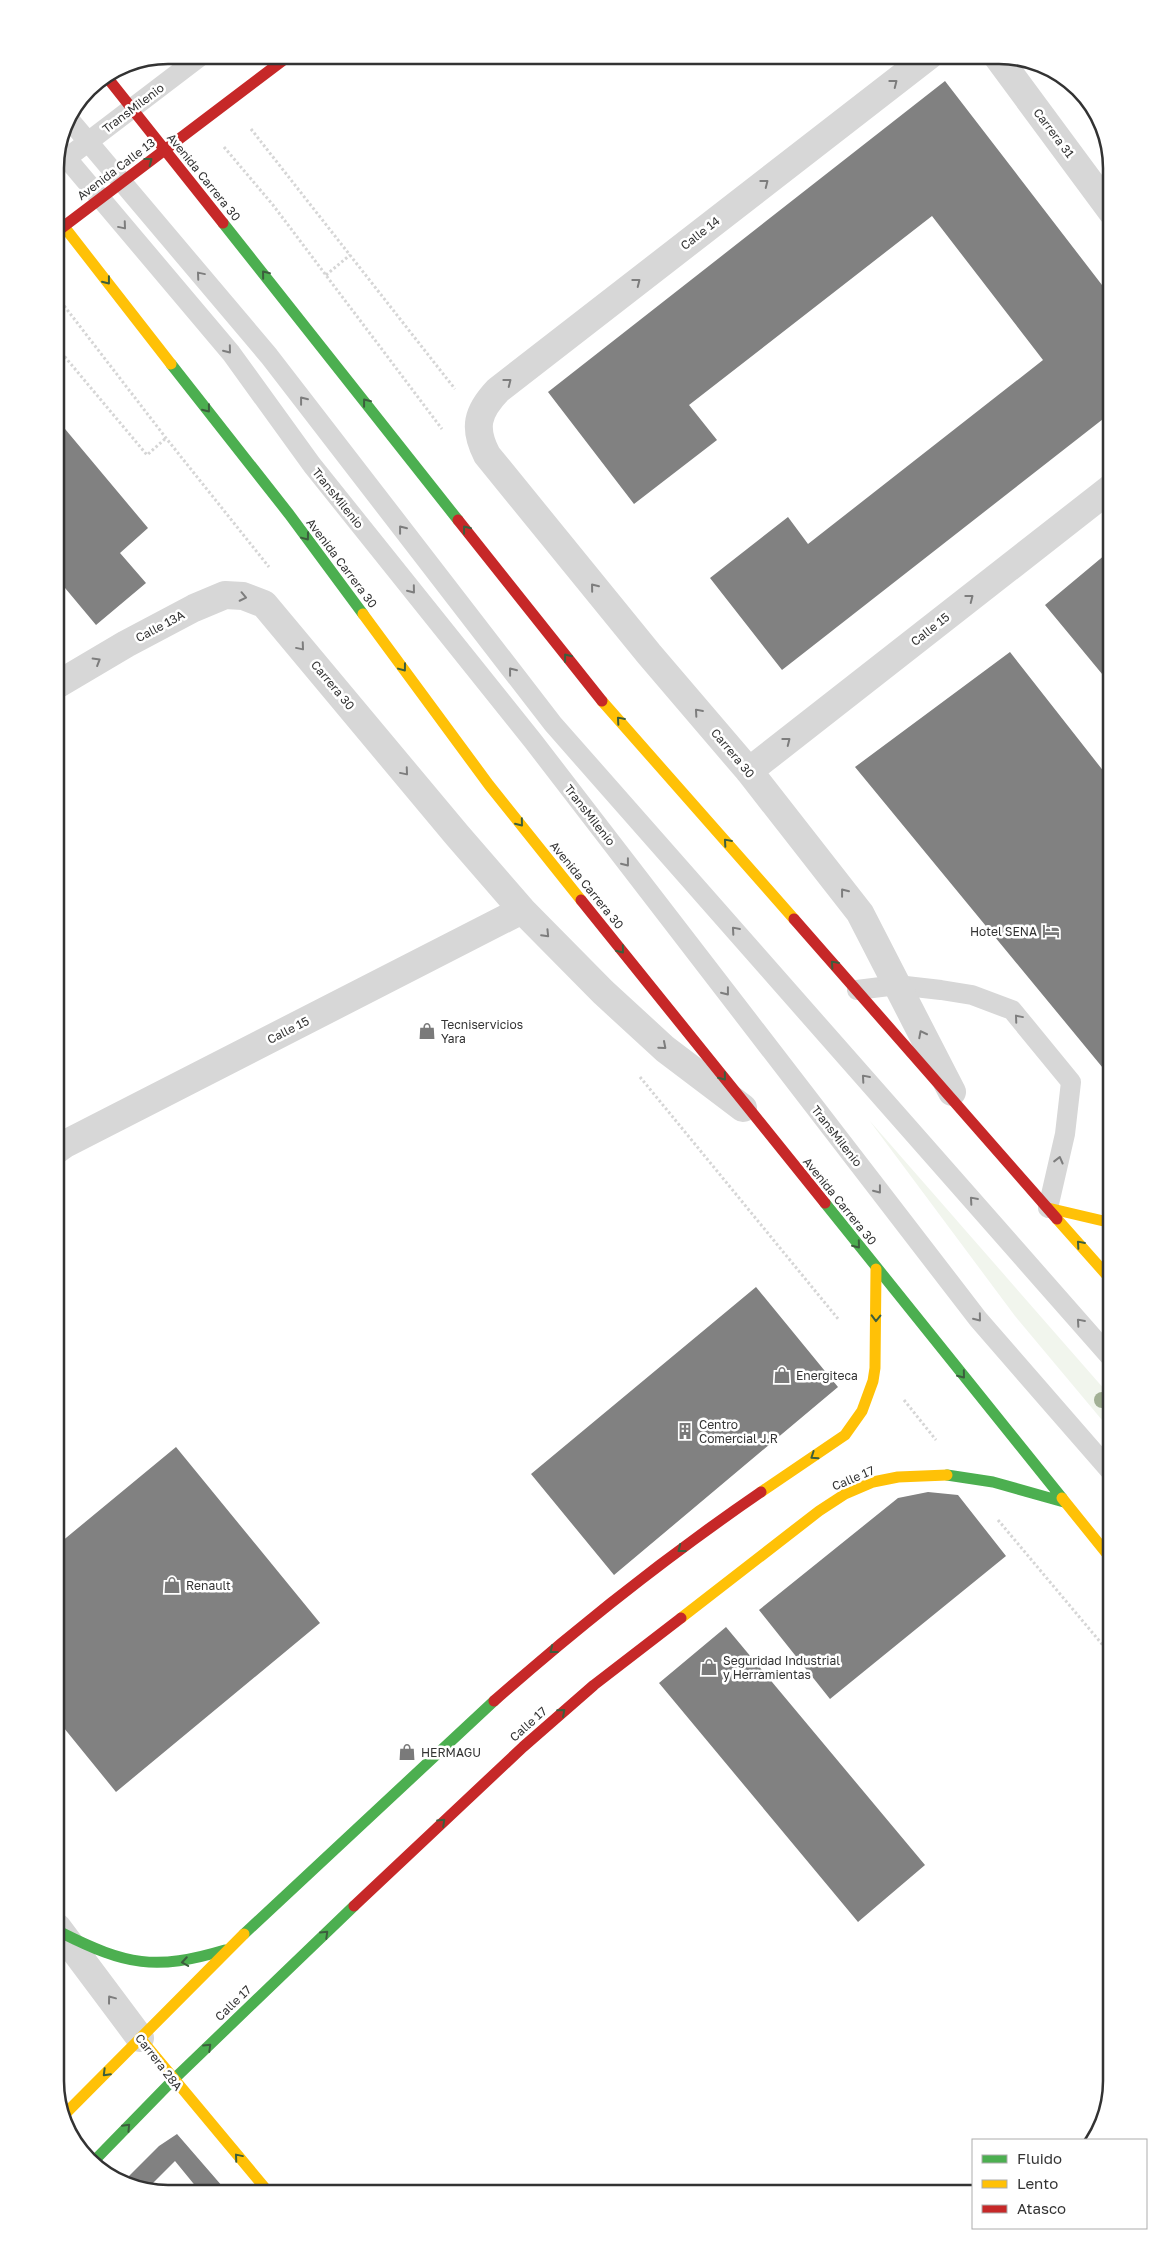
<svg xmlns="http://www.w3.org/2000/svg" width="1167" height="2249" font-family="'Golos Text',sans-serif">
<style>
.green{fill:#f1f5ed}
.building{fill:#818181}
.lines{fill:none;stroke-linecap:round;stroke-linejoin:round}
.path{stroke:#d6d6d6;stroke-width:3;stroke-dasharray:2.5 2.5;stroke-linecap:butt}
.lane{stroke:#d7d7d7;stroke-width:20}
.street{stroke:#d7d7d7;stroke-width:28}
.fast{stroke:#4caf50;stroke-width:11}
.slow{stroke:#ffc107;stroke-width:11}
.jam{stroke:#c62828;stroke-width:11}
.tree{fill:#a2b095}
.oneway{stroke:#7d7d7d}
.oneway2{stroke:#3c5e3d}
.labels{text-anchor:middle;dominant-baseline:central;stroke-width:5;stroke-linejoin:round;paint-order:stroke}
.street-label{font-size:12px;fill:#333;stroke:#fff}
.poi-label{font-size:12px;fill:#333;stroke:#fff;text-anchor:start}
.rim{fill:none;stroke:#333;stroke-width:2.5}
</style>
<rect width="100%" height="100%" fill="#fff"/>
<path class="green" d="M869 1120 1112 1398V1432L1015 1316Z"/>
<path class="building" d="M945 81 1112 298V412L782 670 710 578 788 517 808 544 1043 360 932 216 689 405 717 440 634 504 548 392Z
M55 417 148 528 120 553 146 583 96 625 55 576Z
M1112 549V686L1045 605Z
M1010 652 1112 782V1079L855 767Z
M756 1287 838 1387 614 1575 531 1474Z
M176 1447 320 1623 116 1792 55 1717V1547Z
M928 1492 958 1495 1006 1556 830 1699 759 1610 898 1498Z
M726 1627 925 1865 858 1922 659 1683Z
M177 2134 229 2194H202L175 2161 147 2189 125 2180 159 2146Z"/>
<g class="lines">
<path class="path" d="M251 129 455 389
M224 147 273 205 442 429
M326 275 350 255
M55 294 166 438 269 567
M55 345 147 455 166 438
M640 1077 839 1320
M904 1400 936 1440
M998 1520 1112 1656"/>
<path class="lane" d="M68 118 269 356 553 724 1112 1359
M58 148 231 353 312 465 533 741 978 1319 1112 1473
M55 167 202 55
M857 990 897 985 941 990 972 995 1012 1010 1071 1082 1065 1134 1048 1208"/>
<path class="street" d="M930 55 498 390C477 412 473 428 487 455L649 654 749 771 860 913 952 1092
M996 55 1112 212
M55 686 126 644 194 608 225 595 243 596 264 604 457 835 522 910 603 992 665 1049 743 1108
M749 771 1112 487
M55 1151 65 1144 522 910
M57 1927 140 2038"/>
<path class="fast" d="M223 223 458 520
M171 364 289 514 363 614
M825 1203 1062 1498
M947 1475 993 1482 1064 1502
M62 1933C126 1965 155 1971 225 1950
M244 1934 494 1701
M93 2162 173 2080 354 1906"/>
<path class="slow" d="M55 215 171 364
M363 614 489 785 581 900
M602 701 794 919
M1048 1208 1112 1223
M1057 1219 1112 1281
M761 1492 845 1435 862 1411 873 1381 875 1368 876 1269
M1062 1498 1112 1560
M681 1618 819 1511 845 1494 873 1482 898 1477 947 1475
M140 2038 270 2194
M62 2117 244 1934"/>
<path class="jam" d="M106 76 223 223
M55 233 290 55
M458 520 602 701
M581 900 825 1203
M794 919 1057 1219
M494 1701C578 1627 669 1555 761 1492
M354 1906 523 1747 594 1685 681 1618"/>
</g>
<circle class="tree" cx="1102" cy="1400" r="8"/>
<defs><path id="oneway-chevron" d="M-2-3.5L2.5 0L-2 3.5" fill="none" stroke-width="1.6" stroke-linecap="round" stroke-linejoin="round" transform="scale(1.25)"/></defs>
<g class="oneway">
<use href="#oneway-chevron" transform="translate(894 83) rotate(-38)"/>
<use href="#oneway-chevron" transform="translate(765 183) rotate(-38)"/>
<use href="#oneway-chevron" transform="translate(123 226) rotate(50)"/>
<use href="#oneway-chevron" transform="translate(200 275) rotate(-130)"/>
<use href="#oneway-chevron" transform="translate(637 282) rotate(-38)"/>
<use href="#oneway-chevron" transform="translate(228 350) rotate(51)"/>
<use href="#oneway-chevron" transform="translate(508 382) rotate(-38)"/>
<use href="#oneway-chevron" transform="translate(303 400) rotate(-128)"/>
<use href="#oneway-chevron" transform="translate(402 529) rotate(-128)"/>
<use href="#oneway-chevron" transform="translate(594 587) rotate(-129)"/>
<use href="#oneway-chevron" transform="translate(412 590) rotate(51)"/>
<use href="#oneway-chevron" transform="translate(243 597) rotate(12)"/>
<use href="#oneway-chevron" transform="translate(970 598) rotate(-38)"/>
<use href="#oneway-chevron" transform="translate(301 647) rotate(50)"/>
<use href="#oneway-chevron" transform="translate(97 661) rotate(-31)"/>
<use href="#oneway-chevron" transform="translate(512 671) rotate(-128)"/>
<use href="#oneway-chevron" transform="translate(698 712) rotate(-131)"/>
<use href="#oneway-chevron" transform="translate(787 741) rotate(-38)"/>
<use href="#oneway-chevron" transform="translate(405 772) rotate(50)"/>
<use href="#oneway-chevron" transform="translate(626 863) rotate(52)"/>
<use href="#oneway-chevron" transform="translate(844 892) rotate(-128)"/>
<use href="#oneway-chevron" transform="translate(735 930) rotate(-131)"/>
<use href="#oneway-chevron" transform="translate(546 934) rotate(46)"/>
<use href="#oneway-chevron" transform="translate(726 992) rotate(52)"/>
<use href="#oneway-chevron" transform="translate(1018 1018) rotate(-130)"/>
<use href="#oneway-chevron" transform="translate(922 1034) rotate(-117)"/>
<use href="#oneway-chevron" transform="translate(663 1046) rotate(41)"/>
<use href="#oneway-chevron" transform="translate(865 1078) rotate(-131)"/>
<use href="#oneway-chevron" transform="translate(1059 1160) rotate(-76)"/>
<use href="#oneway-chevron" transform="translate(878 1190) rotate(52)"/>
<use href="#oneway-chevron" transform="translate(973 1200) rotate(-131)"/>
<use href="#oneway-chevron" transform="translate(978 1318) rotate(51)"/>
<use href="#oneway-chevron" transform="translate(1080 1322) rotate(-131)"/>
<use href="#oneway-chevron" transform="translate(111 1999) rotate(-127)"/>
</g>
<g class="oneway2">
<use href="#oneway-chevron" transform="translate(149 161) rotate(-37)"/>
<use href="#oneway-chevron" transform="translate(265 274) rotate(-129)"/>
<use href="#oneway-chevron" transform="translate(107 281) rotate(52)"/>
<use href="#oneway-chevron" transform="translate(366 402) rotate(-128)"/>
<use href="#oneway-chevron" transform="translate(207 409) rotate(52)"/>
<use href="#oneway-chevron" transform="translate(466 529) rotate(-128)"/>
<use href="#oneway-chevron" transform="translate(306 537) rotate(53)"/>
<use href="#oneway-chevron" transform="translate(567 657) rotate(-128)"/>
<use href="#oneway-chevron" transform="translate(403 668) rotate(53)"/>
<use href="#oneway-chevron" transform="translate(620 720) rotate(-131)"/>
<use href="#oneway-chevron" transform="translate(520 823) rotate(51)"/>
<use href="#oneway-chevron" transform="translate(727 842) rotate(-131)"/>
<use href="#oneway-chevron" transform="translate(621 950) rotate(51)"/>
<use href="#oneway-chevron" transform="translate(834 964) rotate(-131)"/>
<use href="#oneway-chevron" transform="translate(723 1077) rotate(51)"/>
<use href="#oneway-chevron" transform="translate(1080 1244) rotate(-131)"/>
<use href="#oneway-chevron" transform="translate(857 1245) rotate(51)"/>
<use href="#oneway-chevron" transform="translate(876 1318) rotate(91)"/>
<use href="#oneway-chevron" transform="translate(962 1375) rotate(51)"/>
<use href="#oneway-chevron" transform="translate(814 1456) rotate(146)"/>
<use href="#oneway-chevron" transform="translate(681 1549) rotate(142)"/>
<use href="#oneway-chevron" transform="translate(553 1650) rotate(142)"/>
<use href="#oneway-chevron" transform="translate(562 1712) rotate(-41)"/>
<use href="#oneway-chevron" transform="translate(442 1822) rotate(-43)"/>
<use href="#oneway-chevron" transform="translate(325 1934) rotate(-44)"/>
<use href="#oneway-chevron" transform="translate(185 1962) rotate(171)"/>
<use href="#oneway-chevron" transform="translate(208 2047) rotate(-44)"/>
<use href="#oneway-chevron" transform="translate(106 2073) rotate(135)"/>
<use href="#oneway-chevron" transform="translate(127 2127) rotate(-46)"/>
<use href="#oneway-chevron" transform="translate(238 2157) rotate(-130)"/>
</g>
<defs>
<g id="hotel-bare" transform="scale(1.35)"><path d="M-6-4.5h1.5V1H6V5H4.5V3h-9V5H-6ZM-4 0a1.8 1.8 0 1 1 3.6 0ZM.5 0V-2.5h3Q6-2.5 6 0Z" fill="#7a7a7a" stroke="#fff" stroke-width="2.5" paint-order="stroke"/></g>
<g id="shop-bare" transform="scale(1.35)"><path d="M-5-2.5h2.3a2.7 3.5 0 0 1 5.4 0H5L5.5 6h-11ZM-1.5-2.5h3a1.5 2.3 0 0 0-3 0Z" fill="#7a7a7a" stroke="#fff" stroke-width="2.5" paint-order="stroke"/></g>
<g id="building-bare" transform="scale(1.35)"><path d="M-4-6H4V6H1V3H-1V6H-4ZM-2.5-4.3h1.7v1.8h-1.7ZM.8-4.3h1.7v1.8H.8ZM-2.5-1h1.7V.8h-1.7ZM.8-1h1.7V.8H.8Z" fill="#7a7a7a" stroke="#fff" stroke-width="2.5" paint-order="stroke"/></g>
</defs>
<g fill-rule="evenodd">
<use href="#hotel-bare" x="1051" y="931"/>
<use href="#shop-bare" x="427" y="1031"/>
<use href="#shop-bare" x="782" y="1375"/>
<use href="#building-bare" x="685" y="1431"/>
<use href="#shop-bare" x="172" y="1585"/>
<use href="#shop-bare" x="709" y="1667"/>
<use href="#shop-bare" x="407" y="1752"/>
</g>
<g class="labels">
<g class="street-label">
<text transform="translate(133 108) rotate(-37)">TransMilenio</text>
<text transform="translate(1054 133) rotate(53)">Carrera 31</text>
<text transform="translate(116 169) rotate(-37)">Avenida Calle 13</text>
<text transform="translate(204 177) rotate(51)">Avenida Carrera 30</text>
<text transform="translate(700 233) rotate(-38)">Calle 14</text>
<text transform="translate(338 498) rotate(51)">TransMilenio</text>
<text transform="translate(342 563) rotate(53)">Avenida Carrera 30</text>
<text transform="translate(160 626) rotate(-28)">Calle 13A</text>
<text transform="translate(930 629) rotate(-38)">Calle 15</text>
<text transform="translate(333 685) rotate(50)">Carrera 30</text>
<text transform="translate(733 753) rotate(50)">Carrera 30</text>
<text transform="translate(590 815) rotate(52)">TransMilenio</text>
<text transform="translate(587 885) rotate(51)">Avenida Carrera 30</text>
<text transform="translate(288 1030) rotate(-27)">Calle 15</text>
<text transform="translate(837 1136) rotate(52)">TransMilenio</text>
<text transform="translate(840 1201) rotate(51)">Avenida Carrera 30</text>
<text transform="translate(853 1478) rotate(-23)">Calle 17</text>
<text transform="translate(528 1724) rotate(-42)">Calle 17</text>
<text transform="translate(233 2003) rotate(-44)">Calle 17</text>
<text transform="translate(159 2062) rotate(52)">Carrera 28A</text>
</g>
<g class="poi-label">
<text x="1037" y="931" text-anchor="end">Hotel SENA</text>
<text x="441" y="1024">Tecniservicios<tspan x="441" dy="14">Yara</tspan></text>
<text x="796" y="1375">Energiteca</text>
<text x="699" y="1424">Centro<tspan x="699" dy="14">Comercial J.R</tspan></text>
<text x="186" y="1585">Renault</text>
<text x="723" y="1660">Seguridad Industrial<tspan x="723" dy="14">y Herramientas</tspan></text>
<text x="421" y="1752">HERMAGU</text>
</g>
</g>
<path d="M0 0H1167V2249H0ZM168 64H999A104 104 0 0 1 1103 168V2081A104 104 0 0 1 999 2185H168A104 104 0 0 1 64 2081V168A104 104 0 0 1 168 64Z" fill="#fff" fill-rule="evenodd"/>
<path class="rim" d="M168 64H999A104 104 0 0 1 1103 168V2081A104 104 0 0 1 999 2185H168A104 104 0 0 1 64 2081V168A104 104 0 0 1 168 64Z"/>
<rect x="972" y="2139" width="175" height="90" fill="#ffffff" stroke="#adadad"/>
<rect x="982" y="2155" width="25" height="8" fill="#4caf50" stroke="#adadad"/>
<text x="1017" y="2164" font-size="15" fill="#333333">Fluido</text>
<rect x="982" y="2180" width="25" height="8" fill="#ffc107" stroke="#adadad"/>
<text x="1017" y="2189" font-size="15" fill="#333333">Lento</text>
<rect x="982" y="2205" width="25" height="8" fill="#c62828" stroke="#adadad"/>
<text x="1017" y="2214" font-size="15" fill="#333333">Atasco</text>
</svg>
